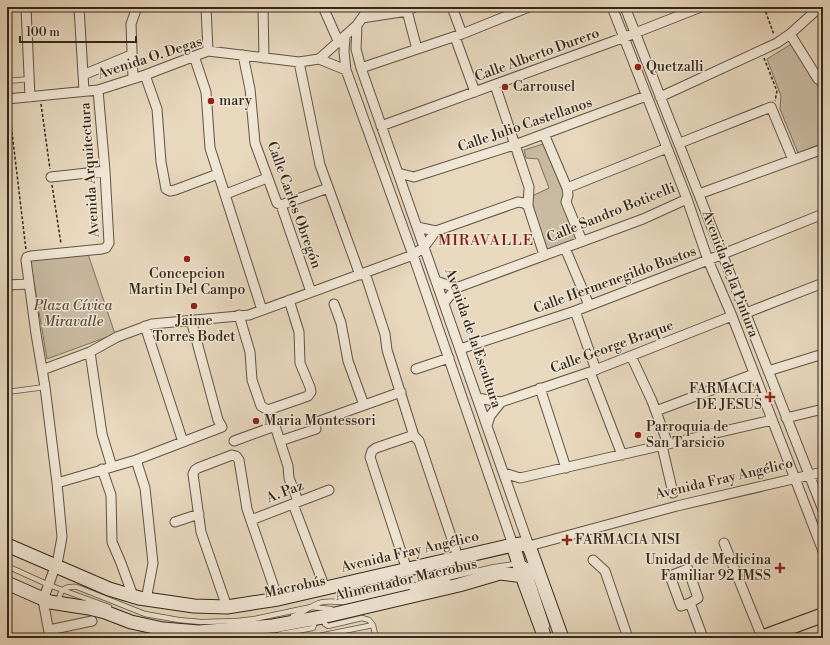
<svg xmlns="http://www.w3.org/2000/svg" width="830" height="645" font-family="'Libre Bodoni',serif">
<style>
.green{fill:#c9baa2;stroke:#7e705e}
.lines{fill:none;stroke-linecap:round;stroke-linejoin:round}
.lane-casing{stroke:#605344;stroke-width:6}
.street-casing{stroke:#605344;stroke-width:11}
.secondary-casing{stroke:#33271b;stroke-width:15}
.primary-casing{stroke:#33271b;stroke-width:16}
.path{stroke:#33271b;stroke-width:1.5;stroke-dasharray:3 2;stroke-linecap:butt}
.lane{stroke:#f0e6d5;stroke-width:4.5}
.street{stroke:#f0e6d5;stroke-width:9}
.secondary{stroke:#f0e6d5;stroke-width:13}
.primary{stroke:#e8d8be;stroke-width:14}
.poi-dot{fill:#8f2418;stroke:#f0e6d5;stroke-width:1.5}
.labels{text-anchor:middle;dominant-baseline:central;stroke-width:3;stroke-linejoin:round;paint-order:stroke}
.street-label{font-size:14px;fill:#33271b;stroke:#f0e6d5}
.poi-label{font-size:14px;fill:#33271b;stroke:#f0e6d5;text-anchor:start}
.park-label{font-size:14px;font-style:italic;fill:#584c3d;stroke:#f0e6d5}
.neighbourhood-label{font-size:15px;letter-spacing:1px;fill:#7a1f14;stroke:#f0e6d5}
</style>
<rect width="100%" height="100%" fill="#e8d8be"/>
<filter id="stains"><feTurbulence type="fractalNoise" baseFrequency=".005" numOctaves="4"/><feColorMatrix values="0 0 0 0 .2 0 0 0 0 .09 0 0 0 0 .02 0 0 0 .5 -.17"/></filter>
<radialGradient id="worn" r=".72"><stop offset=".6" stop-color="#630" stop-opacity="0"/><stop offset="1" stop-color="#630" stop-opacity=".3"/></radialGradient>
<path class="green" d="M793 43 823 95V143L798 153 780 109 781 96 767 59Z
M546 143 566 194 579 241 548 253 530 197 549 188 538 159 526 158 524 150Z
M88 254 115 334 47 359 30 259Z"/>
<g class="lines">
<g class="lane-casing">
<path id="lane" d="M7 81 30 79
M7 392 45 387
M7 566 49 585 109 607
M412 589 448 581
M59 602C59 589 66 586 77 587L145 614 179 620 201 622 237 621 254 619 311 607 331 609
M293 616C303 614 310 606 319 603 327 600 335 602 343 602L494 567 522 563 527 565 547 626
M323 618 325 624 328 626 362 618 369 620 373 625
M276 638 280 634 313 628 314 625 313 620
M309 638 373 625 376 638
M819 638 823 637"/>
</g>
<g class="street-casing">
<path id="street" d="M26 7 30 97
M79 7 84 91
M206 7 208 51
M263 7 264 58
M323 7 339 43
M452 7 462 34
M612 7 687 199 708 260 732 316 823 551
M625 7 823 510
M407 11 417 49
M362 18 407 11 414 7
M357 25 356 49 361 68 529 546 677 506 823 472
M790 34 818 79 823 81
M345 37 344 52 346 70 413 255 513 545
M455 37 475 92
M243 55 250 89 255 143 277 203 281 205 311 292
M194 56 206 92 210 148 262 310
M319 59 357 25 370 7
M299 62 320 165 360 275
M361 68 462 34 529 7
M83 75 131 55
M145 75 157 109 161 162 166 189 170 191 175 190 218 174
M133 78 131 24 137 7
M495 85 529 187 528 206
M660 97 777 43 790 34 820 7
M7 99 98 90 145 75 208 51 299 62 319 59 346 70
M381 126 625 37 701 7
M544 134 567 188 568 195 566 202 582 241
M680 143 771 107 793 160
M398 173 414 177 520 143 646 96
M51 177 105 171
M567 188 667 148
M226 194 267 178
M699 194 823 149
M281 205 328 188
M417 227 436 231
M565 248 589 305
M365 273 385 334 387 350 414 436 419 441 458 557
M436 281 456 288
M7 285 29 284
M444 303 456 288 643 219 687 199
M334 304 341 323 348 361 364 405
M575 311 596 370
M746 313 823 283
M239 315 250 352 252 380 261 406 268 410 308 396 311 392 310 387 300 363 299 332 289 300
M145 326 183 442
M460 349 575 311 708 260 823 214
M90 352 102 434 112 467
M631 356 652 401 668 444
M416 369 449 358
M42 370 90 352 117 337 152 324 249 315 413 255 424 247 436 231 518 202 524 203 528 206 544 255
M768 371 823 354
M590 372 622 455
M540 388 566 468
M477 398 501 402
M656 411 754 374
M786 418 823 409
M487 426 490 416 501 402 590 372 732 316
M234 441 275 426 288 466 289 478 298 501
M280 441 316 429 314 423 401 392
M662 446 673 493
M136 460 145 488 153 563 146 600
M102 469 111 495 112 542 121 563 133 596
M504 473 520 478 772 420
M57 483 136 460 222 427 218 420 191 320
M293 504 325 588
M251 520 329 490
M175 522 199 514
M724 543 762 637
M593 560 605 571 628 638
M407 570 370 457 372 451 376 448 411 436H414
M690 603 681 606 670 576 688 569 698 598 690 603 703 638
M227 607 201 532 193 474 195 470 198 468 232 455 236 456 239 460 247 509 278 599
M49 630 92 621
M50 638 43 600 58 559 62 537 57 483 45 387 36 334 26 260 27 257 31 256 102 249 106 248 109 243 105 171 98 90"/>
</g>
<g class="secondary-casing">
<path id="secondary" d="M7 545 109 589 139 598 194 606 227 607 278 599 513 545 521 544 529 546 562 638
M513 545 525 584 545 638
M7 583 50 602 89 608 105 612 131 622 163 629 199 632 273 626 322 617 459 585 500 573 523 576 533 573 537 569"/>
</g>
<g class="primary-casing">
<path id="primary" d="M761 638 823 615"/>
</g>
<path class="path" d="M764 7 774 35
M764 58 777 91 775 101
M41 104 50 169
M9 107 26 250
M52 185 61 244"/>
<use href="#lane" class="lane"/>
<use href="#street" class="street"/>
<use href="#secondary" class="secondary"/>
<use href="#primary" class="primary"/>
</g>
<g class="poi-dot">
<circle cx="638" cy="67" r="4"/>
<circle cx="505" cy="87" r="4"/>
<circle cx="211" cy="101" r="4"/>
<circle cx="187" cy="259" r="4"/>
<circle cx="194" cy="306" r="4"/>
<path d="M768 391h4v4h4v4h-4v4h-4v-4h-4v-4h4z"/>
<circle cx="256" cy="421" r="4"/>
<circle cx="638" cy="435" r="4"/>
<path d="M565 534h4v4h4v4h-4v4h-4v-4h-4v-4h4z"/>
<path d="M778 562h4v4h4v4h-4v4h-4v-4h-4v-4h4z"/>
</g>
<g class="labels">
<g class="street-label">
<text transform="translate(537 55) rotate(-20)">Calle Alberto Durero</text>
<text transform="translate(150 58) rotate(-18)">Avenida O. Degas</text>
<text transform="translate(525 125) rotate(-19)">Calle Julio Castellanos</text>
<text transform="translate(90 170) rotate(-94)">Avenida Arquitectura</text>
<text transform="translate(294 205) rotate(70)">Calle Carlos Obregón</text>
<text transform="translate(611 213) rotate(-22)">Calle Sandro Boticelli</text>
<text transform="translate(730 274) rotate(69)">Avenida de la Pintura</text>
<text transform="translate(615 280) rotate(-20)">Calle Hermenegildo Bustos</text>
<text transform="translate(473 338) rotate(71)">Avenida de la Escultura</text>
<text transform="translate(612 347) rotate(-20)">Calle George Braque</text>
<text transform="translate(724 479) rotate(-13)">Avenida Fray Angélico</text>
<text transform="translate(285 492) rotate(-21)">A. Paz</text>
<text transform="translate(410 552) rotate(-13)">Avenida Fray Angélico</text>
<text transform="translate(406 580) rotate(-13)">Alimentador Macrobus</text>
<text transform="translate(295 587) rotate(-12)">Macrobús</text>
</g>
<g class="poi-label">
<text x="646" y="67">Quetzalli</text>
<text x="513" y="87">Carrousel</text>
<text x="219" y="101">mary</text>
<text x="187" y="274" text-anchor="middle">Concepcion<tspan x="187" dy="16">Martin Del Campo</tspan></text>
<text x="194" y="321" text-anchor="middle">Jaime<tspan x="194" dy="16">Torres Bodet</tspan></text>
<text x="762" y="389" text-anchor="end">FARMACIA<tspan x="762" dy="16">DE JESUS</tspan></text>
<text x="264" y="421">Maria Montessori</text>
<text x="646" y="427">Parroquia de<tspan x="646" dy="16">San Tarsicio</tspan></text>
<text x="575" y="540">FARMACIA NISI</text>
<text x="771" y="560" text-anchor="end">Unidad de Medicina<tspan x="771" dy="16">Familiar 92 IMSS</tspan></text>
</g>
<g class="park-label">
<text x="73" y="306">Plaza Cívica<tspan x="73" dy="16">Miravalle</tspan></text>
</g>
<g class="neighbourhood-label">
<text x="486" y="240">MIRAVALLE</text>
</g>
</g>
<rect width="830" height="645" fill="none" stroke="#e8d8be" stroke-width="24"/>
<rect x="8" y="8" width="814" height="629" fill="none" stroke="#33271b" stroke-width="2"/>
<rect x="12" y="12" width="806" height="621" fill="none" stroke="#33271b"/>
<path d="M20 36v6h116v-6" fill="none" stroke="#33271b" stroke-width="2"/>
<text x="26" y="36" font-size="12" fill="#33271b" stroke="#f0e6d5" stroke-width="3" paint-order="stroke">100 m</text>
<rect width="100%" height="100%" filter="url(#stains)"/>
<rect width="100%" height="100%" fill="url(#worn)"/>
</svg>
